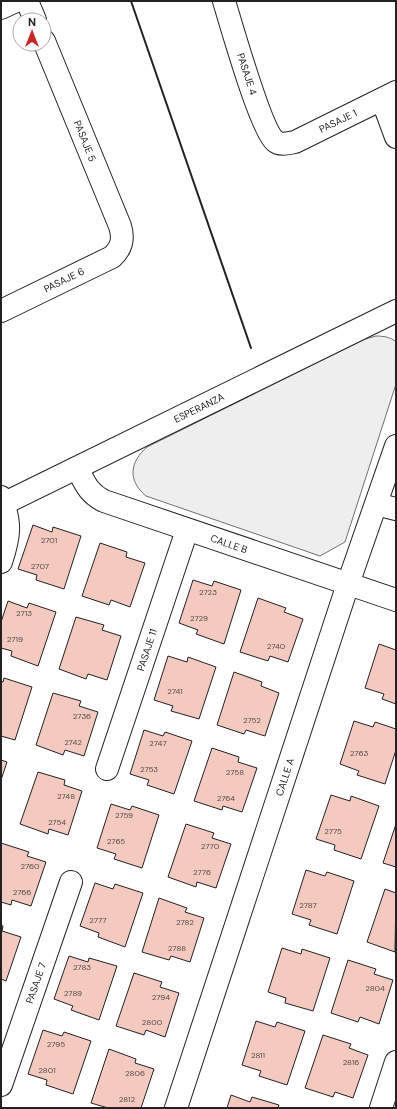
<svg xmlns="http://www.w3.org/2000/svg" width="397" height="1109" font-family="'DM Sans',sans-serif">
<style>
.green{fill:#eee;stroke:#6f6f6f}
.building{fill:#f3c9c0;stroke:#222}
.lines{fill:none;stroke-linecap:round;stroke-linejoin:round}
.street-casing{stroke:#222;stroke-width:24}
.secondary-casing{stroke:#222;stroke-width:24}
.street{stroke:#fff;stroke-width:22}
.secondary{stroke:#fff;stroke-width:22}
.wall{stroke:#222;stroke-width:2}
.labels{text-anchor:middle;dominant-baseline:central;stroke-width:3;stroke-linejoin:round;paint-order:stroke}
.number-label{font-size:8px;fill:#564c4a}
.street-label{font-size:10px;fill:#222;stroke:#fff}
</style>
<rect width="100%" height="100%" fill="#fff"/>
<path class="green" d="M376 336C383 336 391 337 396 342V384L345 542 320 556 146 496C127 480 130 462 147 447L365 339Z"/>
<path class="building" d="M33 525 52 532 53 527 81 536 64 589 36 580 37 575 18 569Z
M100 543 127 552 126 557 145 563 130 607 111 600 109 605 82 596Z
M193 580 212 586 214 581 241 590 224 644 196 634 198 630 179 623Z
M258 598 286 608 284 612 303 619 288 662 270 656 268 661 240 652Z
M8 601 27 608 29 603 56 612 38 666 11 656 12 651 1 648V622Z
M76 617 104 625 102 630 121 636 107 680 88 674 86 679 59 669Z
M379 644 396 650V704L382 699 384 694 365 688Z
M168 656 187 662 188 657 216 667 199 719 171 711 173 706 154 700Z
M234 672 262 682 261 686 279 693 265 736 246 730 244 734 217 725Z
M4 678 32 687 15 740 1 736V681L3 682Z
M53 693 81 701 79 706 98 712 84 756 65 750 63 755 36 745Z
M354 721 373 727 375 722 396 729V750L385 784 357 775 359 771 340 764Z
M144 730 163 736 165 732 192 741 174 794 147 785 149 780 130 774Z
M212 748 239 757 238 762 257 768 242 812 223 806 222 810 194 801Z
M1 760 7 762 1 780Z
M38 772 65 780 64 785 82 791 68 835 49 829 48 834 20 824Z
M331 795 350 801 351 796 379 806 361 859 334 850 335 845 316 839Z
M111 804 130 810 132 806 159 815 142 868 114 859 116 854 97 848Z
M186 824 214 833 212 838 231 844 216 888 197 882 196 887 168 877Z
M396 824V867L383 863Z
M1 843 29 852 27 856 46 862 31 906 12 900 11 905 1 902Z
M306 870 325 876 327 872 354 881 337 934 309 925 311 920 292 914Z
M95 883 113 889 115 884 143 893 125 947 98 937 99 933 80 926Z
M385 889 396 893 395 952 367 942Z
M159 898 187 908 185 912 204 918 190 962 171 956 169 960 142 952Z
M1 925 3 926 2 931 21 937 6 981 1 979Z
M282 948 301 954 302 949 330 958 313 1011 285 1003 286 998 268 992Z
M69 956 88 962 89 958 117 966 99 1020 71 1010 73 1006 54 999Z
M348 960 376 969 374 974 393 980 379 1024 360 1017 358 1022 331 1013Z
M134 973 162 982 160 987 179 993 165 1037 146 1030 144 1035 116 1026Z
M256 1021 275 1027 277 1022 305 1031 287 1085 259 1076 261 1071 242 1065Z
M43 1030 62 1036 64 1032 91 1041 73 1094 46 1085 47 1080 28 1074Z
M323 1035 351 1044 349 1048 368 1055 353 1098 335 1092 333 1097 305 1088Z
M109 1049 136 1059 135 1063 154 1069 141 1108H108L91 1103Z
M231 1095 250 1102 252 1097 279 1105 278 1108H227Z"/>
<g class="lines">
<g class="street-casing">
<path id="street" d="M27 1 35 20
M224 1C231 24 261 130 275 141 280 146 289 143 295 142L396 92
M1 8 16 1
M382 99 396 137
M1 311 112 257C122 248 124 239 120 226L44 41
M77 468C85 483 88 493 104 501L396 600
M1 497C11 523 10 535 1 562
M376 504 396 509
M107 769 187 530
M1 1085 71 882
M176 1108 348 584 396 446
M381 1108 396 1062"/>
</g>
<g class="secondary-casing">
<path id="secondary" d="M1 505 396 311"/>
</g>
<use href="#street" class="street"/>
<use href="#secondary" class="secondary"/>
<path class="wall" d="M131 1 251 348"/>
</g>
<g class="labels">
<g class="number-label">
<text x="49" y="540">2701</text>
<text x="40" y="566">2707</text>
<text x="208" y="592">2723</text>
<text x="24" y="613">2713</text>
<text x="199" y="618">2729</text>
<text x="15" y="639">2719</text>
<text x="276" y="646">2740</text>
<text x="175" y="691">2741</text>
<text x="82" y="716">2736</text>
<text x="252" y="720">2752</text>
<text x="73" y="742">2742</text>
<text x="158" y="743">2747</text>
<text x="359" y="753">2763</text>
<text x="149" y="769">2753</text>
<text x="235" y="772">2758</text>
<text x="66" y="796">2748</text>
<text x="226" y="798">2764</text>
<text x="124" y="815">2759</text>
<text x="57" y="822">2754</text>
<text x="333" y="831">2775</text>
<text x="116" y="841">2765</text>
<text x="210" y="846">2770</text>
<text x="30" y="866">2760</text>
<text x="202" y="872">2776</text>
<text x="22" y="892">2766</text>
<text x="308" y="905">2787</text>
<text x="98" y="920">2777</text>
<text x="185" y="922">2782</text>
<text x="177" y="948">2788</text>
<text x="82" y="967">2783</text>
<text x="375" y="988">2804</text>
<text x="73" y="993">2789</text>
<text x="161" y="997">2794</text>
<text x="152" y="1022">2800</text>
<text x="56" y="1044">2795</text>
<text x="258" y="1055">2811</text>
<text x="351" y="1062">2816</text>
<text x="47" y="1070">2801</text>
<text x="135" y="1073">2806</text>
<text x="127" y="1099">2812</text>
</g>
<g class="street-label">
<text transform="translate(247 74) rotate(72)">PASAJE 4</text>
<text transform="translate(338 121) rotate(-26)">PASAJE 1</text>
<text transform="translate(85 141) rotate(68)">PASAJE 5</text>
<text transform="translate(64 280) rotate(-26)">PASAJE 6</text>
<text transform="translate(199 408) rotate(-26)">ESPERANZA</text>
<text transform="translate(229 544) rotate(19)">CALLE B</text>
<text transform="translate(147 650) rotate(-72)">PASAJE 11</text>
<text transform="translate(285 777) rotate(-72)">CALLE A</text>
<text transform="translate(36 983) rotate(-71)">PASAJE 7</text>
</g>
</g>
<rect width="397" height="1109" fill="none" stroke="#222222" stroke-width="4"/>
<g transform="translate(32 32)"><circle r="19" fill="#ffffff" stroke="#a7a7a7"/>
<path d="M0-3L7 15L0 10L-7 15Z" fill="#c62828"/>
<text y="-6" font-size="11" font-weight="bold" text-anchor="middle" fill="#222222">N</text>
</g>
</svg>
